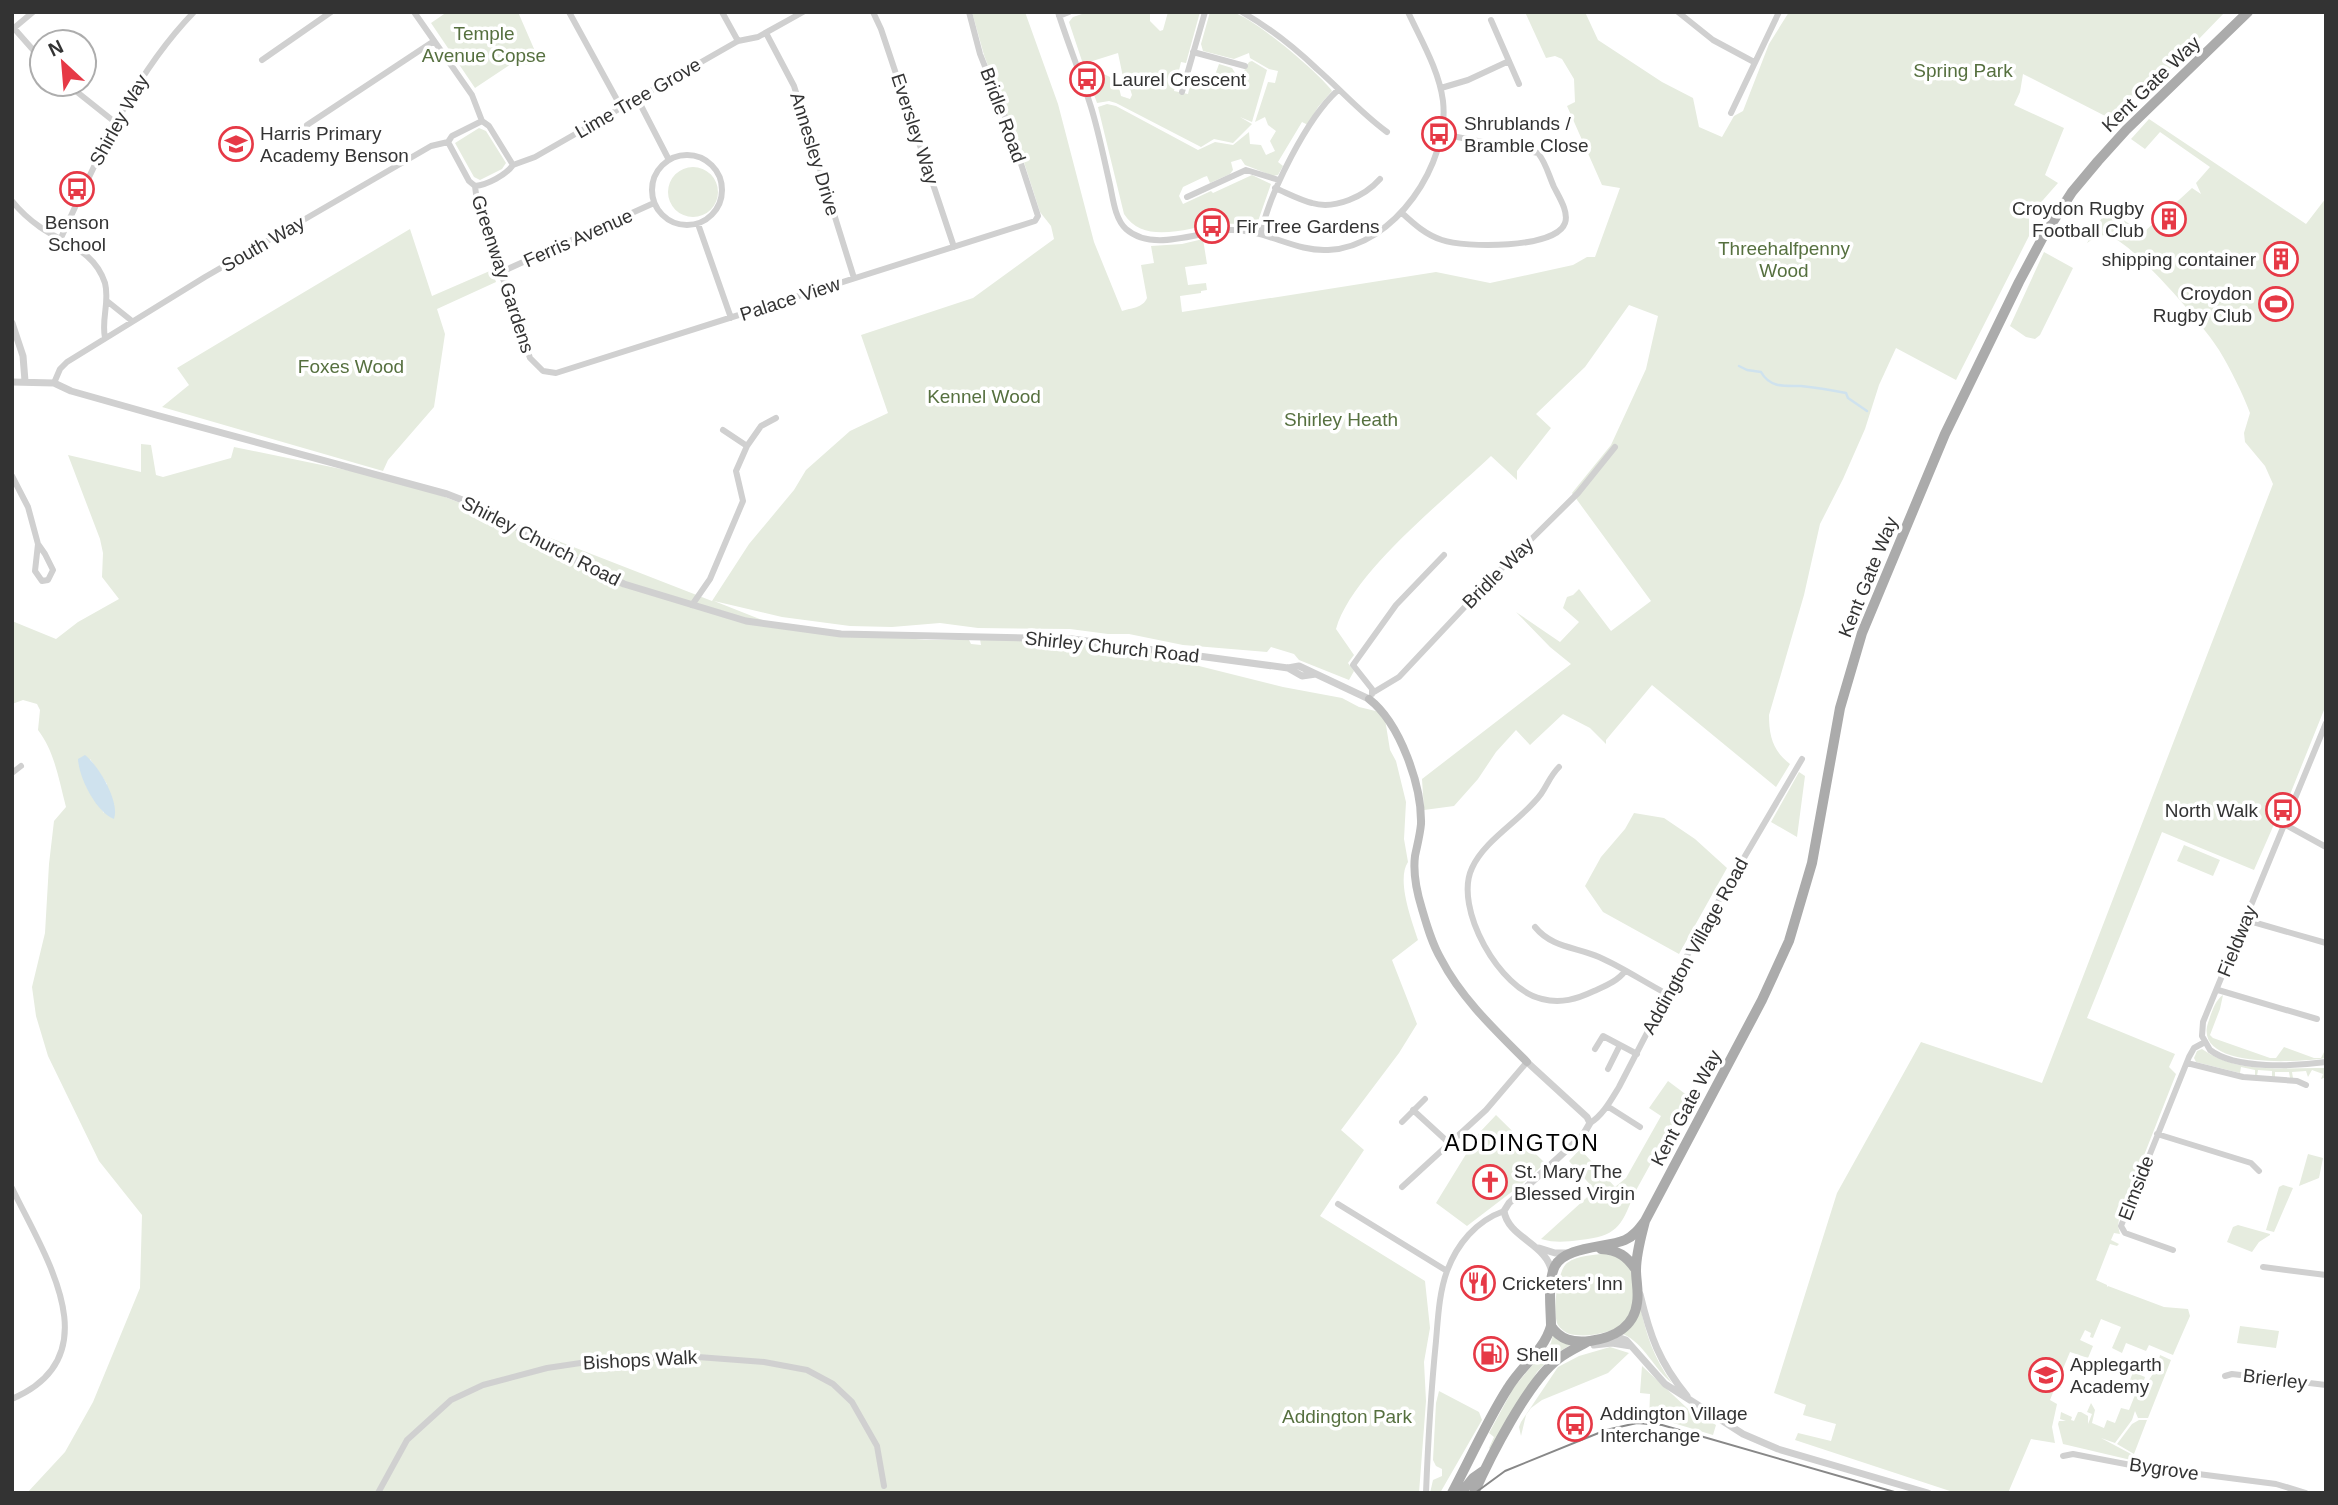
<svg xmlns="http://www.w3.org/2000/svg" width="2338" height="1505" font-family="Helvetica,sans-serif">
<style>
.green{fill:#e6ecdf;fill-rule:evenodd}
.water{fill:#cfe2ee}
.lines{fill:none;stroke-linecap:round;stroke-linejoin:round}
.stream{stroke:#cfe2ee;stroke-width:2.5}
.minor{stroke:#d0d0d0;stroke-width:6}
.tertiary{stroke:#d0d0d0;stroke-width:7}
.secondary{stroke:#bdbdbd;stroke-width:8}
.primary{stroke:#ababab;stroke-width:10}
.tram{stroke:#888;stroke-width:2}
.labels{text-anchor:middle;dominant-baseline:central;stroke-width:7;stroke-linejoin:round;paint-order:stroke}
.park-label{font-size:19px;fill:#56703f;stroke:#fff}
.poi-label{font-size:19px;fill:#333;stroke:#fff;text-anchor:start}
.street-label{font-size:19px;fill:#333;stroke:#fff}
.quarter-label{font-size:23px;letter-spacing:2px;fill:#000;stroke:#fff}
</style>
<rect width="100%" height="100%" fill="#fff"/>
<path class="green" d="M447 12H518L538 58 526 65 520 58 475 88 431 23Z
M972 12H1025L1058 104 1094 242 1122 311C1131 308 1143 308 1147 298L1141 265 1154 263 1151 246 1182 244 1203 239 1207 264 1185 267 1188 285 1206 283 1207 290 1201 291V293L1180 296 1182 312 1436 272 1490 283 1573 265 1587 257H1595L1620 188 1602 185 1567 106 1575 102 1574 79 1562 59 1555 56 1546 58 1525 12H1585L1598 40 1662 82 1693 98 1699 127 1722 137 1734 116 1743 111 1769 44 1789 12H2225L2164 75 2161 73 2113 120 2023 74 2020 92 2014 105 2064 128 2045 175 2058 183 2029 216V236L1956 380 1896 348 1879 385 1865 429 1843 479 1820 524 1804 595 1769 715C1769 736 1773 751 1790 764L1776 787 1652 685 1606 740V744L1590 728 1563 714 1530 745 1516 730 1496 752 1478 779 1454 806 1424 810 1422 779 1571 664 1550 647 1516 612 1560 642 1579 622 1563 608 1567 597 1573 595 1579 589 1611 631 1651 601 1572 493 1611 445 1646 369 1658 316 1629 305 1585 367 1536 414 1551 428 1517 471V480L1491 456C1447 498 1352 572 1336 629L1354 655 1348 663 1354 671 1349 680 1299 660 1294 654 1271 647 1267 652 1183 645 1129 634H1108L1070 629 978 628 940 623 892 627 850 626 782 617 714 601 777 626 926 640H969L971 644 981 645 980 639 1087 644 1199 659V666L1283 687 1342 698 1359 707 1384 713 1390 750 1396 761 1406 802 1404 839 1408 862C1396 880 1412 921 1418 940L1392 960 1417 1024 1399 1053 1341 1130 1364 1150 1320 1216 1425 1281 1430 1328 1424 1362 1426 1401 1419 1493H27L65 1452 93 1402 140 1288 142 1215 99 1161 48 1056 36 1016 32 987 45 933 49 864 54 821 66 807C59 781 55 752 38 730L40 710 37 704 23 700 12 704V621L56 639 78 622 119 599 102 577 103 553 100 539 68 455 141 472V444L151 445 156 475 163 477 231 458 234 447 409 483 712 601 749 544 794 490 806 470 850 431 888 413 861 335 973 298 1054 239 1051 226 1040 212 1020 150 984 55ZM90 759 107 784 104 813 86 786Z
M1088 12H1150V21L1160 31 1163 30 1168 12H1200L1186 63 1181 62 1174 91 1188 94 1191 81 1211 86 1219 64 1232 68 1237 76H1241L1249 62 1252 61 1267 70 1252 122 1240 117 1252 124 1233 143 1214 139 1201 147 1116 103 1109 101 1097 103 1087 75C1105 70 1118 78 1121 96L1130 99 1132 95 1128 82 1123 77 1118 53 1083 64 1069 22 1073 17Z
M1210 12C1217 12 1226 11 1232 12 1253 17 1319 73 1332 91L1318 107 1308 125 1302 122 1278 162 1283 166 1278 175 1273 176 1245 165 1241 159 1231 162 1233 170 1230 174 1210 183 1207 176 1204 177 1183 187 1179 196 1183 204 1211 191 1213 193 1252 175 1271 184 1257 224C1245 226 1231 222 1218 224 1189 227 1144 246 1124 214L1098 107 1107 104 1116 106 1198 150 1215 142 1233 145 1249 132 1250 144 1261 145 1266 155 1275 151 1270 141 1276 131 1268 125 1265 117 1255 122 1268 82 1275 83 1278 71 1269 69 1250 58 1249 53 1234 59 1203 51 1201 44Z
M2149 119 2306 224 2326 198V705L2289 797 2279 813 2254 870 2162 832 2087 1018 2175 1054 2169 1067 2176 1074 2119 1219 2118 1226 2120 1234 2114 1233 2111 1240 2119 1244 2117 1246 2110 1244 2096 1280 2107 1285V1287L2108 1286 2164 1307 2188 1309 2190 1316 2173 1355 2149 1345 2146 1351 2126 1343 2122 1353 2112 1348 2121 1327 2101 1319 2093 1338 2090 1337 2091 1333 2085 1330 2080 1340 2093 1346 2088 1358 2070 1352 2057 1383 2062 1388 2056 1385 2050 1400 2057 1404 2052 1427 2055 1443 2031 1439 2008 1493H1956L1795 1440 1798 1433 1831 1441 1836 1424 1803 1415 1806 1405 1774 1393 1837 1193 1921 1042 2042 1083 2273 484 2265 466 2245 442 2244 433 2250 413C2242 392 2231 370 2219 350 2205 327 2130 238 2106 235 2098 235 2093 239 2087 243L2107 209 2143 233 2192 188 2201 194 2196 183 2210 167 2160 132 2145 149 2131 139Z
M479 128 486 131 506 163 502 169 480 180 474 177 455 143Z
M668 192a25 25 0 1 1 50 0a25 25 0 1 1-50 0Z
M410 229 432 296 492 270 496 282 437 309 445 334 434 407 388 460 383 471 162 407 189 385 177 368Z
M2044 252 2073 268 2040 335 2035 339 2026 337 2010 326Z
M1799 772 1805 776 1797 837 1771 822Z
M1634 813 1664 818 1695 839 1727 868 1679 954 1603 912 1585 886 1601 857 1625 829Z
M2184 845 2220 860 2213 876 2177 861Z
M2223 995 2220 1009 2210 1035 2213 1038 2270 1058H2276L2284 1047 2314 1058H2321L2326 1048V1058C2302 1062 2193 1070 2208 1023 2211 1014 2215 1000 2223 995Z
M2202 1049C2240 1075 2282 1067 2326 1068V1077L2321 1079 2323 1074 2312 1070 2308 1077 2306 1071 2292 1072 2293 1078H2290L2289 1072H2275V1078L2272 1077V1071L2258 1070 2257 1076H2255V1070L2241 1067 2240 1073 2196 1062 2194 1058 2197 1051Z
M1668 1081 1688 1096 1634 1194C1621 1228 1616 1236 1580 1240 1565 1242 1555 1243 1541 1239L1595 1190 1569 1161 1580 1149 1615 1187 1626 1178 1661 1116 1649 1108Z
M1496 1115 1545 1163 1522 1184 1467 1226 1436 1203 1479 1133Z
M2308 1154 2323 1158 2319 1178 2299 1186Z
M2283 1185 2293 1188 2274 1232 2266 1230 2279 1187Z
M2238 1225 2270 1234V1235L2259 1242 2252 1252 2227 1242 2233 1227Z
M1609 1253C1617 1255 1626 1261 1630 1269 1635 1280 1636 1313 1627 1321 1616 1332 1591 1337 1576 1335 1569 1335 1562 1331 1558 1325 1552 1314 1557 1271 1567 1263 1578 1255 1596 1255 1609 1253Z
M1640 1305C1646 1335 1654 1358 1672 1383 1653 1368 1645 1344 1623 1334L1634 1324Z
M2240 1326 2279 1331 2276 1348 2237 1343Z
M1553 1334 1572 1344 1552 1356 1537 1372 1491 1450 1489 1448 1494 1437 1489 1433 1514 1387 1551 1343Z
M1610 1347 1629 1353 1608 1373 1542 1400 1531 1408 1526 1415 1521 1436 1519 1427 1521 1422 1558 1367 1579 1356Z
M2160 1355 2171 1360 2148 1418H2138L2135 1411 2132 1420 2115 1443 2101 1438 2133 1455 2131 1460 2063 1444 2058 1424 2059 1421H2066L2060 1419 2061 1412 2072 1417 2071 1420 2074 1421 2078 1412H2081L2088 1416V1424L2092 1414 2087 1412 2091 1403 2095 1410 2092 1423 2104 1428 2107 1420 2115 1423 2121 1408 2129 1410 2135 1395 2126 1391 2133 1372 2145 1377 2142 1386 2144 1387 2157 1368Z
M1642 1366 1687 1408 1716 1425 1713 1435 1670 1422 1649 1420 1650 1394 1640 1393Z
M1439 1391 1479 1412 1482 1420 1440 1493H1430L1433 1480 1442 1476V1469L1436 1466 1433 1460 1436 1403Z
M2139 1420H2147L2134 1454 2117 1444 2132 1424Z"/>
<path class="water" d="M85 755C99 766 120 802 114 819 96 812 79 778 78 759Z"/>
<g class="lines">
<path class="stream" d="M1739 366 1747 370 1761 372C1770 388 1785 386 1801 386 1811 387 1836 391 1846 393L1848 398 1867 411"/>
<path class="minor" d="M414 12 472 95 482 121 489 126 513 165
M569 12 621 107
M722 12 738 41
M873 12 881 29 954 247
M1058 12C1068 44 1081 75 1091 107 1099 133 1104 159 1110 185 1113 199 1115 219 1126 229 1153 253 1199 231 1230 230 1265 229 1295 252 1328 250 1395 247 1450 163 1443 101 1439 70 1421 40 1408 12
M1242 12C1270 28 1294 47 1317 69 1341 90 1361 113 1387 132
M1678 12 1713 40 1754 62
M1059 16 1069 12
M1491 20 1519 84
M12 26 42 60
M14 28 33 12
M766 33 794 86 854 278
M1193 52 1245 66
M262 60 331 12
M67 84 116 123
M1441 88 1468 80 1509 61
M1182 92 1205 12
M637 98 669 160
M1731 113 1779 12
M307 125 434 41
M448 142 469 181 475 186 477 202 530 358 543 371 556 373 1035 221 1038 216 1009 127 980 54 969 12
M652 190a35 35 0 1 1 70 0a35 35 0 1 1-70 0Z
M475 186C487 185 506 175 513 165L535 157 738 41 758 37 803 12
M1275 188C1287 193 1300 200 1312 203 1335 210 1365 196 1380 179
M1187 197 1246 170 1279 180
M12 201C20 211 30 220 40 227 66 245 94 250 105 283 110 302 101 319 105 338
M1402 213C1414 224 1426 235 1442 240 1464 248 1556 249 1565 223 1569 212 1559 197 1554 187 1549 176 1546 163 1538 153L1442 134
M698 224 731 318
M1261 233C1270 192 1307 118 1338 90
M61 238C97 159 132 76 194 12
M501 272 654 203
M107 301 132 321
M54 383 60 369 67 362 205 277 431 146 448 142 452 136 482 121
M723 430 747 446
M12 476 28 507 38 544
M38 544 45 554 53 570 48 580 42 581 35 571Z
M692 605 710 579 743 501 736 471 747 446 761 426 776 418
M1374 692 1399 677 1491 579 1578 493 1615 447
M1372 694V689L1353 665 1396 605 1444 555
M2326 723 2203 1022 2202 1036 2210 1050C2236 1070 2295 1066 2326 1062
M1559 767C1550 776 1548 784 1541 794 1523 819 1485 839 1472 868 1453 908 1500 990 1542 999 1561 1004 1577 999 1594 991 1605 986 1618 981 1625 971
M12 773 21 766
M2284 824 2326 847
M2246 920 2326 943
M1535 927C1552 948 1577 947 1599 957 1622 967 1644 982 1667 994
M2218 990 2317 1019
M1595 1049 1603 1036 1637 1054
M2187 1063 2243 1077 2297 1081 2306 1085
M1608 1069 1620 1045
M1607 1106 1640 1127
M1413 1110 1449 1143
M1402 1122 1425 1099
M1590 1123C1603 1115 1611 1100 1619 1087L1691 948 1802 759
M2157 1134 2251 1163 2259 1171
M1402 1187 1486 1110 1527 1062
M12 1188C44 1255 113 1356 12 1399
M1338 1204 1447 1271
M2173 1250 2125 1233 2121 1226 2189 1057 2194 1048 2205 1042
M2263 1267 2326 1275
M2225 1376 2232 1374 2326 1385
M2063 1456 2073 1454 2136 1466 2276 1484 2306 1493
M378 1493 407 1440 451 1400 483 1385 547 1368 614 1358 698 1357 764 1362 807 1370 833 1384 852 1402 877 1446 884 1486
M1426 1493C1428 1442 1431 1391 1436 1341 1438 1318 1439 1293 1447 1271 1457 1244 1476 1221 1504 1211"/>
<path class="tertiary" d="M12 323 23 356 25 381
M12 382 54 383 71 391 156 415 447 494 488 510 553 549 624 584 746 621 841 634 1072 639 1288 668 1299 666 1369 699
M1288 668 1302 676 1316 674
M1527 1062 1587 1117 1590 1123 1583 1135 1509 1203 1504 1211C1508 1238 1548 1244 1552 1273
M1539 1248 1555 1253H1568
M1640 1294C1650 1336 1659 1362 1687 1396
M1609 1337H1617L1626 1340 1665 1384 1743 1434 1778 1449 1928 1493
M1594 1345 1612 1343 1631 1346"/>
<path class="secondary" d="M1369 699C1400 723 1422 786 1421 824 1420 835 1417 846 1415 856 1413 872 1417 893 1422 909 1427 926 1432 944 1441 959 1461 998 1496 1031 1527 1062"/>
<path class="primary" d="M1645 1221C1641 1237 1636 1254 1636 1270 1636 1281 1639 1292 1637 1303 1634 1328 1612 1338 1590 1341 1573 1343 1560 1340 1551 1326 1551 1309 1547 1282 1555 1266 1565 1246 1606 1248 1625 1240 1634 1236 1639 1229 1645 1221L1762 1000 1789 941 1812 863 1840 708 1862 633 1945 434 2019 282 2043 237 2072 192 2098 161 2126 130 2248 12
M1601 1249C1618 1250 1627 1256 1636 1270
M1452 1493C1470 1459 1488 1419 1508 1388 1521 1366 1544 1351 1551 1326
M1461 1493 1473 1478 1483 1471
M1474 1493C1490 1457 1528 1382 1558 1359 1567 1352 1578 1347 1587 1342"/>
<path class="tram" d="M1475 1493 1505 1471 1606 1430 1637 1423 1662 1425 1898 1493"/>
</g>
<defs>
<g id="bus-ring" transform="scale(1.75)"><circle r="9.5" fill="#fff" stroke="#e63946" stroke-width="1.5"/><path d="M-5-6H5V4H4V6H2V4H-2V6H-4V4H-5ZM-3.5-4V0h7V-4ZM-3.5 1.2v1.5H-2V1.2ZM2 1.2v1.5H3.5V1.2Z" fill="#e63946"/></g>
<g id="school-ring" transform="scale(1.75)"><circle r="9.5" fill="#fff" stroke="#e63946" stroke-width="1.5"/><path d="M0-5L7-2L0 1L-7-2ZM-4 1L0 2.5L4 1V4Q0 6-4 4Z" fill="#e63946"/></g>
<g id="building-ring" transform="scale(1.75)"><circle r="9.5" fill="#fff" stroke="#e63946" stroke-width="1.5"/><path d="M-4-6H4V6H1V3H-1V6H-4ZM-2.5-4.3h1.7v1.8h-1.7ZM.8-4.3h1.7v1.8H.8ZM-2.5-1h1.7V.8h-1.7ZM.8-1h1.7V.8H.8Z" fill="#e63946"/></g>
<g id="stadium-ring" transform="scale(1.75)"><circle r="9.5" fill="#fff" stroke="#e63946" stroke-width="1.5"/><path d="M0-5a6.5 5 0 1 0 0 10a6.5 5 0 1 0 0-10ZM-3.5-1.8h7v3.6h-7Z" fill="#e63946"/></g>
<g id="church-ring" transform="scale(1.75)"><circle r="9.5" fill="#fff" stroke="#e63946" stroke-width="1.5"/><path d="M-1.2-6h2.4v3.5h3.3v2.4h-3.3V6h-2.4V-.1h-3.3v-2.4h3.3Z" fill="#e63946"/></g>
<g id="restaurant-ring" transform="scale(1.75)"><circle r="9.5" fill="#fff" stroke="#e63946" stroke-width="1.5"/><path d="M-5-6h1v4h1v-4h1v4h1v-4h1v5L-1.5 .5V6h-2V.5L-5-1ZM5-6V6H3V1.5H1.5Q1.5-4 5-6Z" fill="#e63946"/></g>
<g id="fuel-ring" transform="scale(1.75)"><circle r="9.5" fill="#fff" stroke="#e63946" stroke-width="1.5"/><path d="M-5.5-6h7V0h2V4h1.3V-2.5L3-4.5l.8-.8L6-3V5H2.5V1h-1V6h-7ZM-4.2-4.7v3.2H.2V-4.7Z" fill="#e63946"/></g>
</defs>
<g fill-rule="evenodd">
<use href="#bus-ring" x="1087" y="79"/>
<use href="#bus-ring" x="1439" y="134"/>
<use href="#school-ring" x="236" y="144"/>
<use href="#bus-ring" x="77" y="189"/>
<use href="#building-ring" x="2169" y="219"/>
<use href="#bus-ring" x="1212" y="226"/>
<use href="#building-ring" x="2281" y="259"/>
<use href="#stadium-ring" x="2276" y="304"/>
<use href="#bus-ring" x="2283" y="810"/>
<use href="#church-ring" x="1490" y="1182"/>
<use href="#restaurant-ring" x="1478" y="1283"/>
<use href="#fuel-ring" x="1491" y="1354"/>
<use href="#school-ring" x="2046" y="1375"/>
<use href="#bus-ring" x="1575" y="1424"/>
</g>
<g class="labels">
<g class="park-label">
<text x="484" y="33">Temple<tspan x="484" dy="22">Avenue Copse</tspan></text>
<text x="1963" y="70">Spring Park</text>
<text x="1784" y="248">Threehalfpenny<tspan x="1784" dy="22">Wood</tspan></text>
<text x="351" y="366">Foxes Wood</text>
<text x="984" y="396">Kennel Wood</text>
<text x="1341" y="419">Shirley Heath</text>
<text x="1347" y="1416">Addington Park</text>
</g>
<g class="poi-label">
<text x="1112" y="79">Laurel Crescent</text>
<text x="1464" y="123">Shrublands /<tspan x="1464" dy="22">Bramble Close</tspan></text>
<text x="260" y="133">Harris Primary<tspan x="260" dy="22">Academy Benson</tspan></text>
<text x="2144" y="208" text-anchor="end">Croydon Rugby<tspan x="2144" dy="22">Football Club</tspan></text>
<text x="77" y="222" text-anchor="middle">Benson<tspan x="77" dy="22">School</tspan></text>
<text x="1236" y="226">Fir Tree Gardens</text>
<text x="2256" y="259" text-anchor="end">shipping container</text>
<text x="2252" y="293" text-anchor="end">Croydon<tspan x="2252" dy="22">Rugby Club</tspan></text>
<text x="2258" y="810" text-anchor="end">North Walk</text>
<text x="1514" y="1171">St. Mary The<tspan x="1514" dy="22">Blessed Virgin</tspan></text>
<text x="1502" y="1283">Cricketers' Inn</text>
<text x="1516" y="1354">Shell</text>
<text x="2070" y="1364">Applegarth<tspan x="2070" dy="22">Academy</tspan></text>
<text x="1600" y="1413">Addington Village<tspan x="1600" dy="22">Interchange</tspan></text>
</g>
<g class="street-label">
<text transform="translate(2151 84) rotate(-44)">Kent Gate Way</text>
<text transform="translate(638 98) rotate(-30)">Lime Tree Grove</text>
<text transform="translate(1003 115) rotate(70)">Bridle Road</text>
<text transform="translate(119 120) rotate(-61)">Shirley Way</text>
<text transform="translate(915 129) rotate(72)">Eversley Way</text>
<text transform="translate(815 154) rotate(73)">Annesley Drive</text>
<text transform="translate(578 238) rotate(-24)">Ferris Avenue</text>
<text transform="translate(263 244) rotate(-30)">South Way</text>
<text transform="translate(503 274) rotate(72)">Greenway Gardens</text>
<text transform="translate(790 299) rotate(-18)">Palace View</text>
<text transform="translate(541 541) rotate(27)">Shirley Church Road</text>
<text transform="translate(1498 573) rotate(-45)">Bridle Way</text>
<text transform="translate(1868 577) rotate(-68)">Kent Gate Way</text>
<text transform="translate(1112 647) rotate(6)">Shirley Church Road</text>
<text transform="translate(2237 941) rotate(-68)">Fieldway</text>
<text transform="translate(1695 946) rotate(-61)">Addington Village Road</text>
<text transform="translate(1686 1108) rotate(-62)">Kent Gate Way</text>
<text transform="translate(2136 1188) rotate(-69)">Elmside</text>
<text transform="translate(640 1360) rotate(-3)">Bishops Walk</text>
<text transform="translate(2275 1379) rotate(7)">Brierley</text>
<text transform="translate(2164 1469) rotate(8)">Bygrove</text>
</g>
<g class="quarter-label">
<text x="1522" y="1143">ADDINGTON</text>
</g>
</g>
<rect width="2338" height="1505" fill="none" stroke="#333333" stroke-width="28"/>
<g transform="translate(63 63) rotate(334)"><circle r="33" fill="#ffffff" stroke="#adadad" stroke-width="2"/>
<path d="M0-5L12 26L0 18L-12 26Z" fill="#e63946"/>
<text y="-10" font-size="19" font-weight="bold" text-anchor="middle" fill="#333333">N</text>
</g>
</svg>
